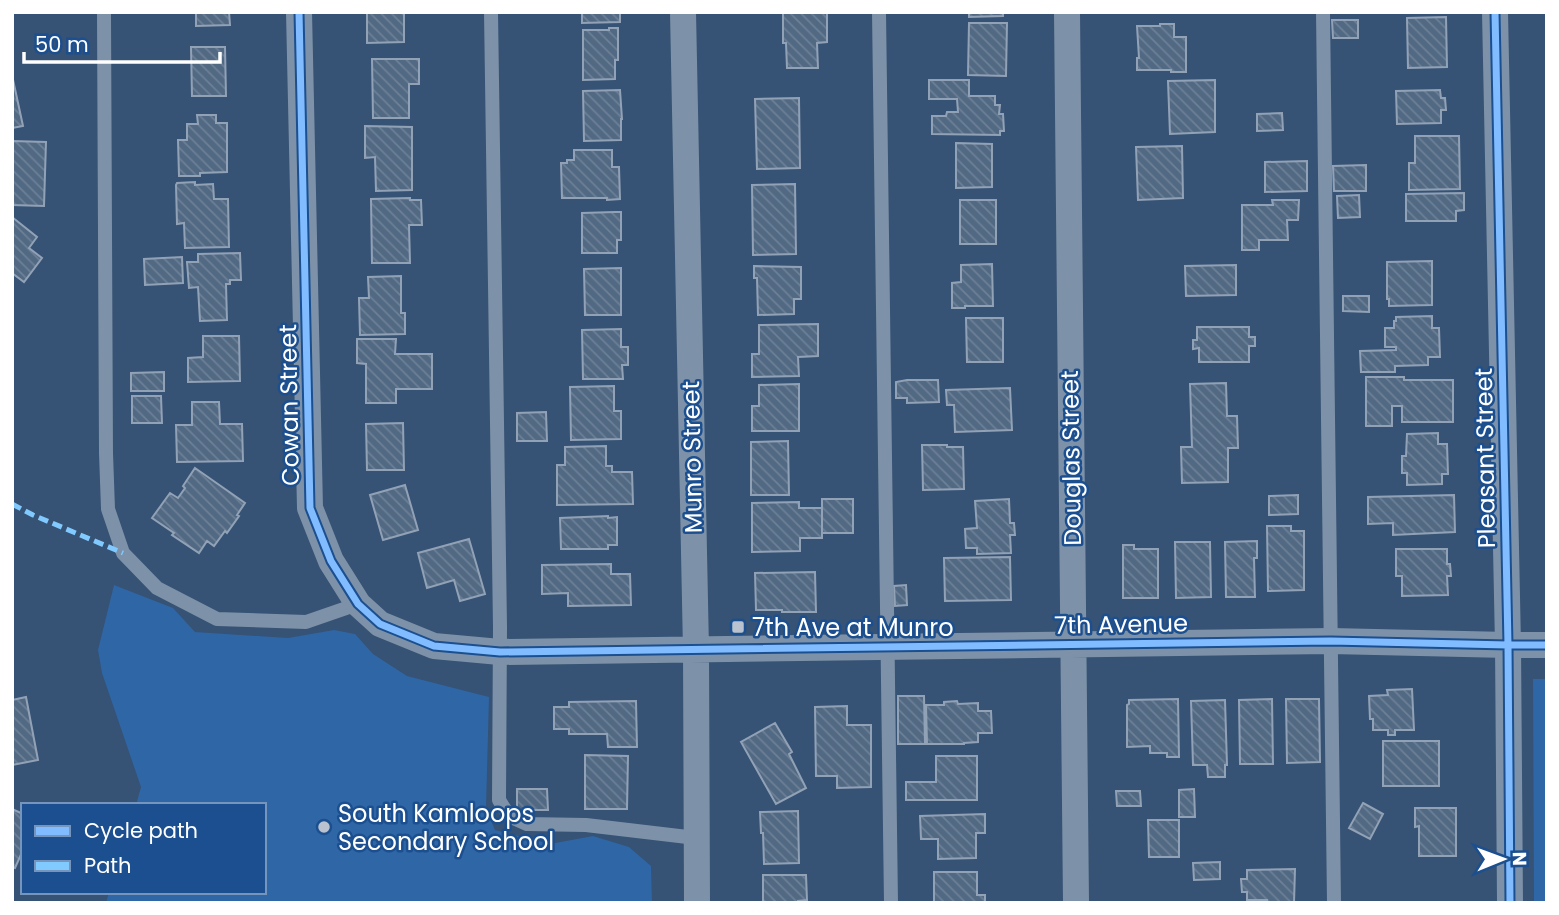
<svg xmlns="http://www.w3.org/2000/svg" width="1559" height="915" font-family="Poppins,sans-serif">
<style>
.green{fill:#2f66a5}
.building{fill:url(#building-back-hatch);stroke:#92a2b6;stroke-width:2}
.lines{fill:none;stroke-linecap:round;stroke-linejoin:round}
.lane{stroke:#7d92a8;stroke-width:14}
.street{stroke:#7d92a8;stroke-width:26}
.quiet{stroke:#80caff;stroke-width:5;stroke-dasharray:10 5;stroke-linecap:butt}
.cycleway-casing{stroke:#1b4f8f;stroke-width:11}
.cycleway{stroke:#80bcff;stroke-width:7}
.poi-dot{fill:#b9c2ce;stroke:#1b4f8f;stroke-width:2.5}
.labels{text-anchor:middle;dominant-baseline:central;stroke-width:5;stroke-linejoin:round;paint-order:stroke}
.street-label{font-size:24px;fill:#fff;stroke:#1b4f8f}
.poi-label{font-size:24px;fill:#fff;stroke:#1b4f8f;text-anchor:start}
</style>
<defs>
<pattern id="building-back-hatch" width="6" height="6" patternUnits="userSpaceOnUse" patternTransform="scale(1.75)"><rect width="6" height="6" fill="#526984"/><path d="M-1 5l2 2M0 0l6 6M5-1l2 2" fill="none" stroke="#6c8096"/></pattern>
</defs>
<rect width="100%" height="100%" fill="#365274"/>
<path class="green" d="M114 585 173 608 195 632 288 638 334 630 355 634 373 654 407 676 489 697 486 809 495 830 550 844 593 836 629 847 651 866 652 903H106L109 892H264V805H136L141 787 102 673 98 650Z
M1533 679H1547V903H1534Z"/>
<path class="building" d="M196 12H229L230 25 196 26Z
M367 12H404V42L367 43Z
M582 12H620V22L582 23Z
M783 12H827V42L817 43 818 68H787L786 43H783Z
M969 12H1003V16L969 17Z
M1446 17 1447 67 1408 68 1407 18Z
M1332 20H1358V38H1333Z
M969 23H1007L1006 76 968 75Z
M1160 24H1174V37H1186V72H1171V70H1137V58H1139L1137 26H1160Z
M609 28H618V60H615V79L583 80V30H609Z
M191 47H225L226 96H192Z
M372 59H419V84H409V118H373Z
M12 75 23 126 12 128Z
M929 80H969V96H995V105H1000L999 114H1003L1004 131H1000V135L932 134V116H946L947 112H958L957 99H929Z
M1215 80V132L1170 134 1168 81Z
M620 90 622 119H621V140L584 141 583 91Z
M1440 90 1441 98H1445L1446 110H1441V123L1397 124 1396 91Z
M799 98 800 168 757 169 755 99Z
M1282 113 1283 130 1257 131V114Z
M197 115H216V123H227V172L200 173V176H179L178 140H187V124H198Z
M365 126 412 127V190L376 191 375 157 365 158Z
M1415 136H1459L1460 189 1409 190V163H1415Z
M12 141 46 142 44 206 12 205Z
M956 143 992 144V187L956 188Z
M1182 146 1183 198 1138 200 1136 147Z
M574 150H612V167H619L620 199 607 200V198H562L561 163H567V160H574Z
M1307 161V191L1265 192V162Z
M1366 165V191H1334L1333 166Z
M195 182V185L213 184 214 199H228L229 247 185 248 184 223 177 224 176 185 177 183Z
M795 184 796 254 753 255 752 185Z
M1464 193V210L1456 211V221H1406V194Z
M1359 195 1360 217 1338 218 1337 196Z
M410 198V200H421L422 225H409L410 263H372L371 199Z
M960 200H996V244H960Z
M1272 200H1299L1298 220H1287L1288 240H1259V250H1242V205H1273Z
M615 212H621V240H617V253H582V213Z
M12 217 37 237 29 248 42 258 24 282 12 273Z
M240 253 241 280H230V284H226L227 320 200 321 198 287 189 288 187 262H198V254Z
M182 257 183 283 145 285 144 259Z
M1432 261V305L1389 306V299H1387V262Z
M992 264 993 306H965V308H952V283L961 282V265Z
M1236 265V295L1186 296 1185 266Z
M754 266 801 267V299H794V314L758 315 757 278H754Z
M621 268V315H585L584 269Z
M401 276V313H405V334L360 335 359 298H369L368 277Z
M1343 296H1369V312L1343 311Z
M1432 316V328H1439L1440 357H1428V365L1395 366V372H1361L1360 351 1396 350V347H1385V328H1394V321H1396V317Z
M966 318H1003V362H967Z
M818 324V356L798 357 799 376 752 377V354H759V325Z
M1197 327H1249V337H1255V346H1249V362H1199V348L1193 349V340H1197Z
M621 329V347H628V365H622L623 379H583L582 330Z
M203 336H239L240 381 188 382V358L203 357Z
M357 339H396L395 354H432V389H396V403H366V364L357 363Z
M164 372V391H131V373Z
M1366 377H1404V380H1453V422H1402V406H1392V426H1366Z
M907 380H938L939 402 907 403V398H896V382Z
M1226 383 1227 416H1237L1238 448H1228V482L1182 483 1181 447H1192L1190 384Z
M799 384V431H752V406H759V385Z
M614 386V411H621V439L571 440 570 387Z
M1010 388 1012 430 955 432 954 405H947L946 390Z
M132 396H161L162 423H132Z
M192 402H219L220 424H242L243 461 177 462 176 425H192Z
M546 412 547 441H517V413Z
M403 423 404 470H367L366 424Z
M1438 433V444H1447L1448 474H1442V484L1407 485V473H1402V456H1406L1407 434Z
M788 441 789 495H751V442Z
M922 445H947V447H963L964 489 923 490Z
M606 446V466H612V472H632L633 504 557 505V465H565V447Z
M195 468 245 503 237 515 239 516 227 533 225 531 214 546 207 541 199 553 172 535 174 533 152 518 170 493 178 498 185 488 183 486Z
M405 485 418 530 383 540 370 495Z
M1298 495V514L1269 515V496Z
M1454 495 1455 532 1393 535V523L1368 524V497Z
M822 499H853V533H822Z
M1009 499 1010 523H1014L1015 535H1010L1011 553 977 554V548H966L965 529 977 528 975 501Z
M799 502V508H822V538H800V551L752 552V503Z
M608 516V518L617 517V545H608V549H561L560 518Z
M1267 526H1291V531H1304V590L1268 591Z
M469 539 485 594 460 601 454 580 427 588 418 553Z
M1257 541V558H1254L1255 597H1226L1225 542Z
M1175 542H1210L1211 597 1176 598Z
M1123 545H1134V549H1158V598H1123Z
M1396 549H1447V564H1450L1451 576H1447L1448 595 1402 596V576H1396Z
M1010 557 1011 600 945 601 944 558Z
M611 564V574H630L631 605 568 606V593L542 594V565Z
M815 572 816 612H782V610H756L755 573Z
M906 585 907 605 895 606 894 586Z
M1412 689 1414 730H1395V735H1388V730H1373V719H1370L1369 696 1388 695 1387 690Z
M898 696H924L925 744H898Z
M26 697 38 760 12 765V700Z
M1178 699 1179 757H1167V753H1150V746L1127 747V705L1129 704V700Z
M1272 699 1273 764H1240L1239 700Z
M1286 699H1319L1320 762 1287 763Z
M1225 700 1227 765H1225V777H1208L1207 765H1193L1191 701Z
M636 701 637 747H608L607 734H569V729H554V707H569V702Z
M957 701 958 704 978 703V711H991L992 733H978V742L964 743V744H927L926 705H944V702Z
M847 706V725H871V787L837 788V776H816L815 707Z
M775 723 792 752 789 754 806 788 776 804 741 742Z
M1383 741H1439V786H1383Z
M585 755 628 756 627 809H585Z
M936 756H977V800H906V782H936Z
M517 789H547L548 810H517Z
M1194 789 1195 817H1179V790Z
M1116 791H1140L1141 806H1117Z
M1363 803 1383 814 1370 839 1349 828Z
M1415 808H1456V856H1419V826L1415 827Z
M12 809 23 814V850L15 868 12 867Z
M798 811 799 863 764 864 763 833H761L760 812Z
M985 814V833H976V858L938 859V839H921L920 816Z
M1148 820H1179V857H1149Z
M1220 862V879L1194 880 1193 863Z
M1295 869 1294 903H1267V900H1247V892H1242L1241 879H1247V870Z
M934 872H977V895H985V903H934Z
M763 875H806L807 900 798 901V903H763Z"/>
<g class="lines">
<path class="lane" d="M104 12 106 453 108 509 123 553 157 588 217 619 306 622 358 604
M491 12 500 627 499 800 509 816 527 824 586 825 696 838
M879 12 891 903
M1323 12 1334 903"/>
<path class="street" d="M299 12 310 508 331 561 358 604 380 624 434 646 500 652 1331 641 1508 645H1547
M683 12 696 650 697 903
M1067 12 1076 903
M1495 12 1508 645 1510 903"/>
<path class="quiet" d="M12 504 33 515 123 553"/>
<g class="cycleway-casing">
<path id="cycleway" d="M299 12 310 508 331 561 358 604 380 624 434 646 500 652 1331 641 1508 645H1547
M1495 12 1508 645 1510 903"/>
</g>
<use href="#cycleway" class="cycleway"/>
</g>
<g class="poi-dot">
<rect x="731" y="620" width="14" height="14" rx="3.5"/>
<circle cx="324" cy="827" r="7"/>
</g>
<g class="labels">
<g class="street-label">
<text transform="translate(289 405) rotate(-91)">Cowan Street</text>
<text transform="translate(692 457) rotate(-91)">Munro Street</text>
<text transform="translate(1071 458) rotate(-91)">Douglas Street</text>
<text transform="translate(1485 458) rotate(-91)">Pleasant Street</text>
<text transform="translate(1121 624) rotate(-1)">7th Avenue</text>
</g>
<g class="poi-label">
<text x="752" y="627">7th Ave at Munro</text>
<text x="338" y="813">South Kamloops<tspan x="338" dy="28">Secondary School</tspan></text>
</g>
</g>
<rect width="1559" height="915" fill="none" stroke="#ffffff" stroke-width="28"/>
<rect x="21" y="803" width="245" height="91" fill="#1b4f8f" stroke="#7695bc" stroke-width="2"/>
<rect x="35" y="826" width="35" height="10" fill="#80bcff" stroke="#7695bc" stroke-width="2"/>
<text x="84" y="838" font-size="21" fill="#ffffff">Cycle path</text>
<rect x="35" y="861" width="35" height="10" fill="#80caff" stroke="#7695bc" stroke-width="2"/>
<text x="84" y="873" font-size="21" fill="#ffffff">Path</text>
<g transform="translate(1503 859) rotate(89)" stroke="#1b4f8f" stroke-width="5" paint-order="stroke">
<path d="M0-5L12 26L0 18L-12 26Z" fill="#ffffff"/>
<text y="-10" font-size="19" font-weight="bold" text-anchor="middle" fill="#ffffff">N</text>
</g>
<path d="M24 52v10h196v-10" fill="none" stroke="#ffffff" stroke-width="3.5"/>
<text x="35" y="52" font-size="21" fill="#ffffff" stroke="#1b4f8f" stroke-width="5" paint-order="stroke">50 m</text>
</svg>
